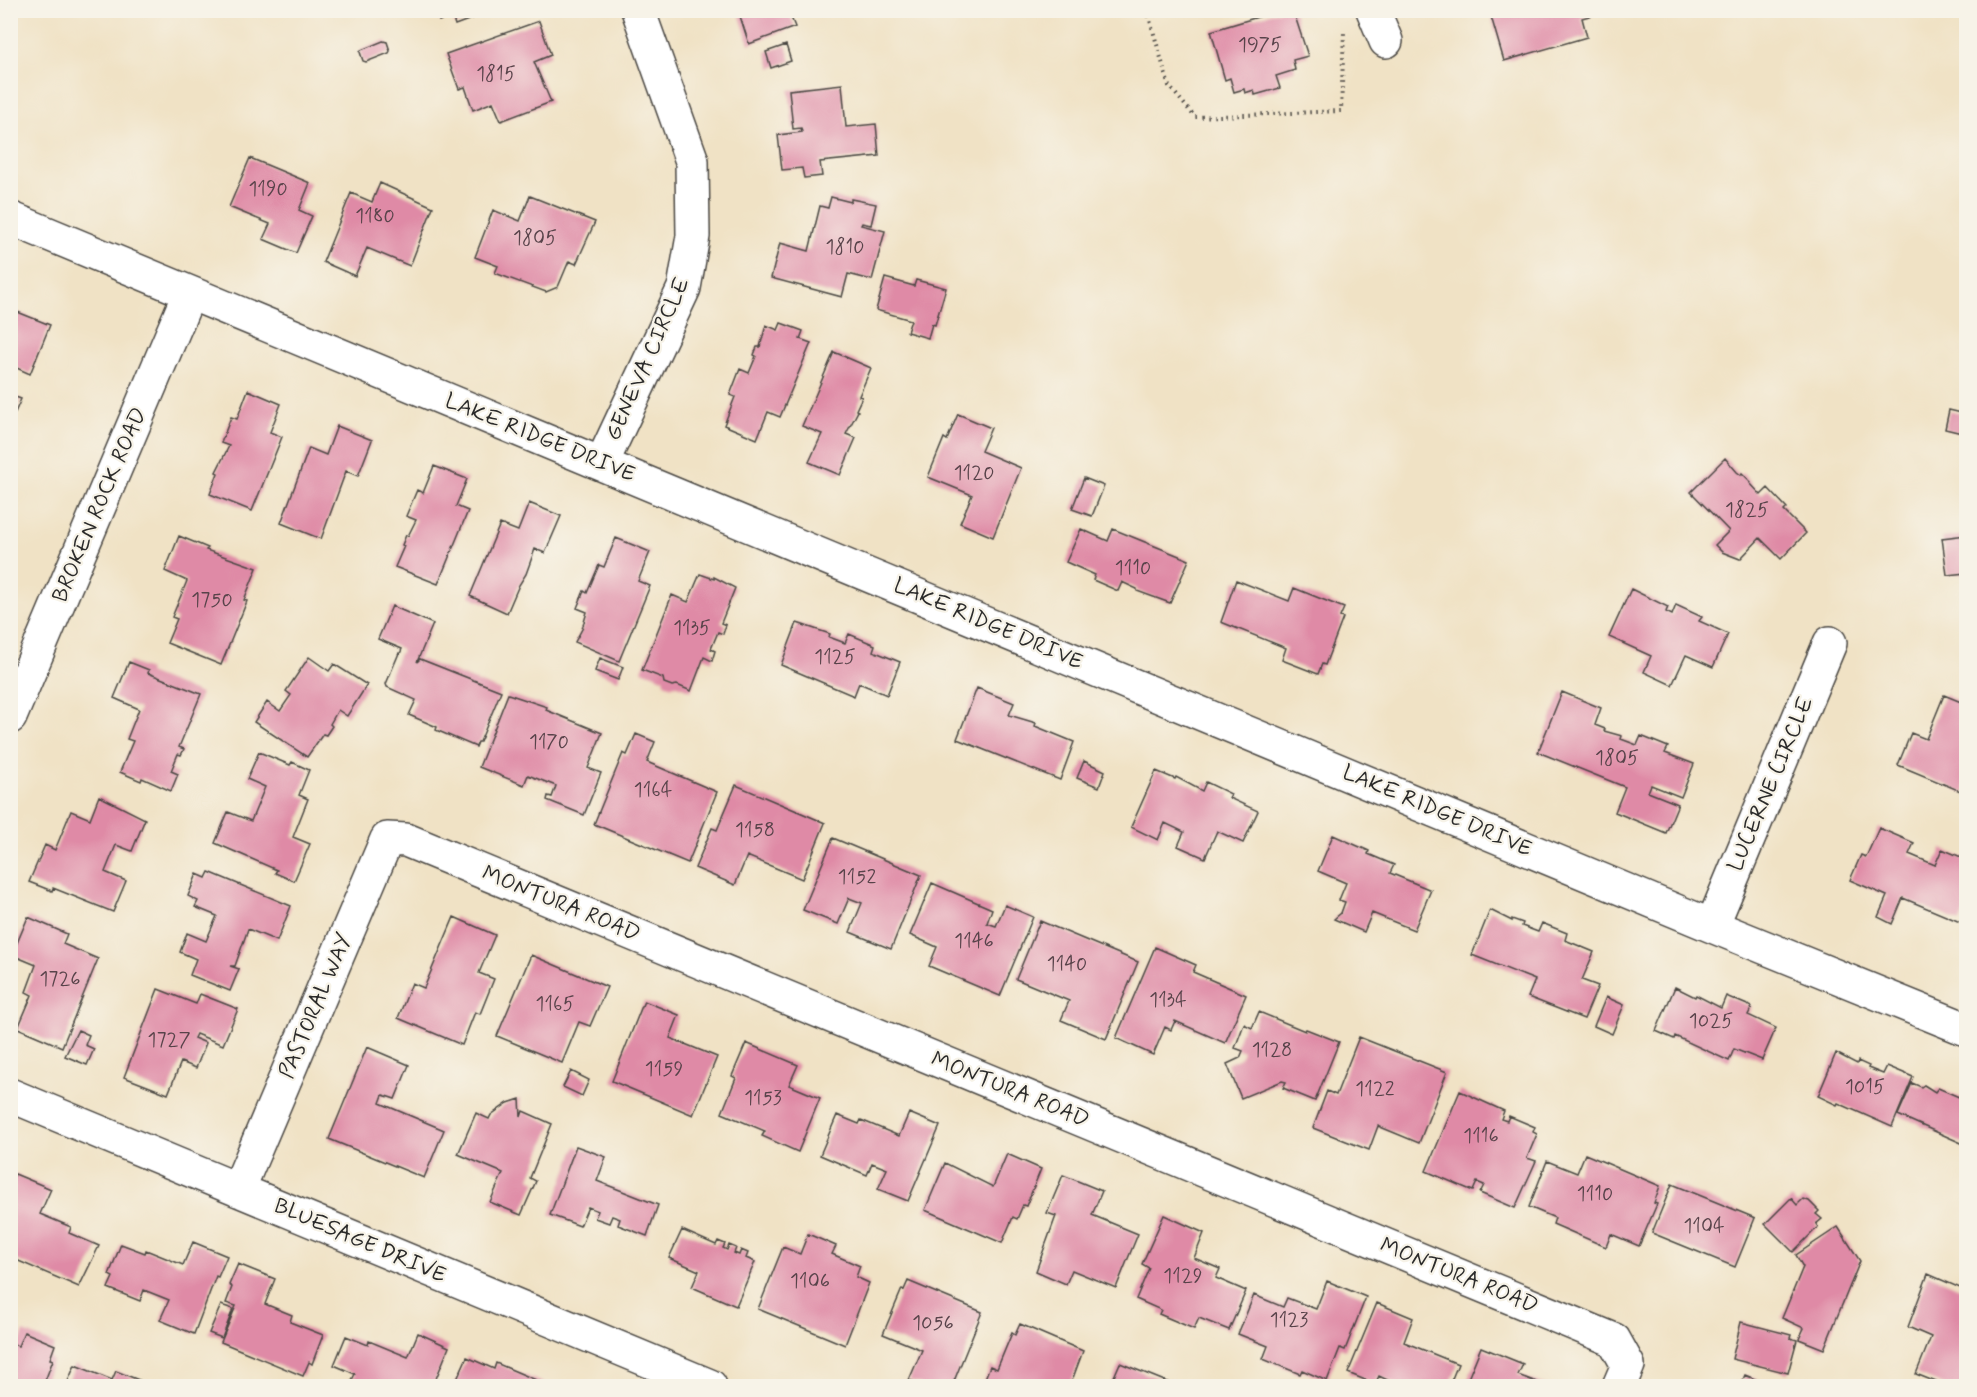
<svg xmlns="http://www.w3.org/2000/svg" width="1977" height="1397" font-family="Mynerve,sans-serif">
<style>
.building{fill:#df8aa6}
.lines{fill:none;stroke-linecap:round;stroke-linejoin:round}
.minor-casing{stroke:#494642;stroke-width:36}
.path{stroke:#494642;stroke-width:4;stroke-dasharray:1.5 4.5;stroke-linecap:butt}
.minor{stroke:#fff;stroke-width:33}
.labels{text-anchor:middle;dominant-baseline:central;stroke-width:4.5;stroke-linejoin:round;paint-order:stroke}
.number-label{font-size:20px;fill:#58434a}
.street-label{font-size:22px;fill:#2b2b2b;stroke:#f7f3e8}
</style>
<rect width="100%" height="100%" fill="#f7f3e8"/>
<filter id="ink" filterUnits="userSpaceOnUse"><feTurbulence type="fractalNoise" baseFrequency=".0167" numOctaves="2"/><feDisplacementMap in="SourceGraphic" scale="12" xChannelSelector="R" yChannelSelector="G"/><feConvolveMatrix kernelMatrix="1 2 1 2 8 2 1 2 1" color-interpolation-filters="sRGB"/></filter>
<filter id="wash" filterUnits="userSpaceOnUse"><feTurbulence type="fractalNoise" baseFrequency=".008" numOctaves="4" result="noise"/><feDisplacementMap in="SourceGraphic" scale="24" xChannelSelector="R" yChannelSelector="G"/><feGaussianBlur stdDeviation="1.35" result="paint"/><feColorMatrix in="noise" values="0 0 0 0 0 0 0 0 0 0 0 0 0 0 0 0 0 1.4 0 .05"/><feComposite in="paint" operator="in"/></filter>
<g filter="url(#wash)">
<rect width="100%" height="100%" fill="#f0e2c5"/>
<g id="blocks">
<path class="building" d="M428 10H493V11L455 25 452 16 439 21 436 11 430 14Z
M738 10H788L795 27 749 44Z
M1281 10H1293L1308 56 1293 60 1295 70 1276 76 1280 88 1255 95 1254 90 1245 93 1244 89 1234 92 1230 78 1225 80 1211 31Z
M1498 10H1591L1593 15 1582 18 1587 37 1504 61 1490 13Z
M539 21 551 55 534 62 551 102 501 121 493 102 473 110 465 87 459 89 446 54Z
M383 41 387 42 390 51 389 53 366 62 363 61 360 52 361 50Z
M786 45 791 61 771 68 766 52Z
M842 84 846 127 876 124 879 156 820 162 822 176 804 178 802 168 782 170 778 135 802 132 801 128 793 129 789 90Z
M250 158 310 183 299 210 312 216 296 253 263 239 270 224 229 207Z
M380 183 433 207 410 266 367 248 355 276 323 262 351 193 372 202Z
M530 196 595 222 576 264 569 261 558 287 546 292 495 273 498 266 475 257 493 210 520 221Z
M831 197 851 202V199L876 204 871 225 862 223 861 225 885 231 872 280 848 274 842 297 771 278 780 243 809 251 820 206 828 208Z
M885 278 914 286 916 280 946 288 935 325 932 324 928 338 907 332 911 320 876 310Z
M10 309 50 325 30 374 10 365Z
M781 323 803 331 800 339 811 343 780 417 768 412 757 439 724 425 735 397 730 395 740 369 749 373 756 356 754 355 757 347H760L766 325 778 330Z
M834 352 871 368 859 396 862 397 856 410 858 411 846 434 856 438 840 475 809 462 822 434 802 426Z
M248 390 281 404 270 432 282 437 252 511 210 494 218 473 216 472 229 446 221 443 231 417 237 419Z
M10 395 21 399 10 424Z
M1949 410 1966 414 1962 433 1945 429Z
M958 414 991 428 981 451 1021 468 993 537 960 523 972 495 928 477 944 438 947 440Z
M337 426 372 440 358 476 346 471 321 539 281 523 309 448 326 455Z
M1725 458 1737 472 1741 475 1742 473 1751 482 1750 483 1761 495 1768 488 1787 508 1784 511 1806 533 1781 559 1760 538 1740 559 1722 552 1715 545 1729 531 1691 492Z
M434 466 467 479 456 506 468 511 438 584 395 567 404 546 402 545 406 535 408 536 416 520 406 516 417 490 423 493Z
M1084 478 1104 486 1092 516 1072 509Z
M529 503 561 516 545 553 535 549 526 574 519 585 507 613 470 596 500 524 518 531Z
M1081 529 1108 541 1113 529 1189 560 1170 603 1137 591V589L1122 582 1118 591 1093 580 1095 575 1066 562Z
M1966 535V573L1947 575 1942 538Z
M179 536 208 548 206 550 257 568 244 600 247 601 221 665 167 643 177 619 172 617 187 581 165 571Z
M616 538 650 552 638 581 650 586 619 661 575 642 582 629 587 612 577 608 584 591 587 593 599 565 604 567Z
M700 574 714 579V577L735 588 721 623 726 625 723 634 718 632 711 649 715 651 712 661 704 657 691 691 677 685 672 686 664 683 663 678 642 670 672 595 688 602Z
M1236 580 1289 601 1294 588 1344 608 1340 617 1343 618 1325 665 1322 664 1318 674 1282 660 1286 648 1221 622Z
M1631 589 1668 607 1666 612 1672 615 1676 605 1702 617 1699 621 1728 634 1713 667 1686 655 1672 685 1644 672 1651 656 1609 637Z
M392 606 433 624 417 662 420 659 501 691 480 742H478L476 747 436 730 437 727 409 715 416 700 387 687 386 684 399 653 400 654 402 649 378 639Z
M797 623 830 634 829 637 845 643 849 634 875 645 873 651 900 662 887 695 859 683 854 696 781 665Z
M309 657 329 671 334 664 367 685 347 716 338 710 330 724 332 726 326 735 323 734 307 757 254 722 267 702 280 711 291 695 286 691Z
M600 658 623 667 618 680 595 671Z
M129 662 149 670 148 673 201 694 179 747 184 749 181 755 178 754 171 771 178 774 171 791 142 778 141 781 120 772 133 741 127 739 139 709 114 698Z
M977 688 1014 703 1009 715 1036 723 1035 726 1074 742 1060 780 957 739Z
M1562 692 1601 708 1595 725 1605 729 1604 731 1622 736 1621 739 1637 745 1641 736 1668 747 1665 753 1694 764 1681 797 1651 785 1648 792 1678 804 1666 833 1615 812 1625 787 1538 752Z
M508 694 547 707 546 710 602 733 588 768 601 773 584 815 547 800 548 796 552 797 556 786 528 775 524 785 479 767Z
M1944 695 1966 704 1965 793 1898 765 1911 733 1926 739Z
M636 734 655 742 647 762 717 792 688 863 594 824 623 753 627 755Z
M259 752 290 765 292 762 309 770 299 795 308 799 293 837 310 844 294 881 275 873 277 870 215 843 228 812 251 821 265 787 247 779Z
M1084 761 1105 771 1099 787 1077 778Z
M1156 771 1175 779 1176 777 1202 791 1206 782 1231 794 1229 798 1258 811 1243 843 1217 831 1205 858 1178 846 1184 832 1165 823 1158 840 1131 827Z
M736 785 825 823 802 879 747 856 735 885 695 868 712 828 717 830Z
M99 796 145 819 132 851 116 845 105 872 126 881 113 912 53 888 52 891 29 882 45 845 55 850 71 811 90 819Z
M1879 828 1914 843 1909 854 1935 865 1942 849 1966 859V907L1960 922 1903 898 1892 924 1878 917 1887 896 1850 880 1861 855 1866 857Z
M1333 835 1369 851 1368 854 1394 865 1390 873 1431 890 1414 930 1372 913 1364 932 1334 919 1341 913 1345 902 1339 900 1346 883 1318 871Z
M833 838 921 875 891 949 850 932 862 903 849 898 838 924 803 910Z
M209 872 291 906 277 941 248 929 235 966H230L239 969 230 991 190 975 196 959 180 952 187 933 206 941 217 916 195 907 198 901 188 896 197 874 206 878Z
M932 883 992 909 987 923 996 926 1005 905 1033 917 1000 996 929 966 937 947 910 935Z
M1490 910 1512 921V919L1523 923 1522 926 1538 932 1542 923 1567 933 1565 940 1594 952 1582 980 1598 986 1584 1019 1528 997 1535 980 1472 955Z
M28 917 67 934 63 944 98 959 62 1047 18 1028 32 995 26 992 36 965 12 955Z
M454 917 495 935 479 973 494 979 480 1014 475 1012 462 1045 398 1018 412 983 424 988Z
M1040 921 1138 962 1106 1039 1061 1020 1069 1001 1016 979Z
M1155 947 1196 965 1193 972 1246 995 1225 1043 1175 1021 1171 1030 1165 1027 1153 1055 1116 1038Z
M531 955 607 987 590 1026 579 1022 562 1063 497 1036Z
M1675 987 1695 997 1696 995 1721 1008 1726 996 1752 1007 1748 1015 1776 1028 1762 1060 1734 1049 1729 1061 1675 1036 1674 1039 1656 1031Z
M158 989 196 1004 200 994 238 1009 223 1045 196 1034 194 1038 206 1043 196 1068 181 1062 168 1094 124 1077Z
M1606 997 1624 1005 1612 1034 1594 1026Z
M644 1001 679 1015 670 1038 717 1057 693 1115 612 1081Z
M1259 1012 1305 1031 1306 1029 1339 1042 1315 1101 1283 1088 1286 1082 1282 1081 1241 1098 1227 1064 1240 1058 1243 1051 1235 1048 1244 1024 1252 1028Z
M78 1030 89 1035 85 1045 94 1049 87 1065 65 1056Z
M1359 1037 1447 1072 1419 1143 1378 1126 1369 1150 1313 1128 1327 1091 1336 1095Z
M746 1043 798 1065 789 1085 820 1098 798 1152 762 1136 765 1131 722 1113 736 1078 732 1076Z
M367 1047 409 1065 395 1099 383 1095 380 1103 444 1130 424 1178 329 1139Z
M1836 1053 1857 1064 1858 1061 1869 1066 1868 1068 1883 1074 1887 1066 1913 1077 1892 1127 1838 1103 1837 1105 1818 1096Z
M571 1071 589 1080 582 1096 563 1087Z
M1912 1083 1921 1087 1924 1085 1935 1092 1938 1088 1966 1100V1145L1898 1115Z
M1460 1091 1504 1111 1501 1119 1507 1121 1509 1116 1535 1127 1533 1132 1537 1134 1527 1158 1536 1161 1515 1208 1480 1193 1484 1185 1477 1182 1473 1191 1426 1171Z
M520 1099 521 1117 523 1111 552 1124 530 1178 536 1181 521 1215 490 1202 503 1173 458 1154 476 1113 489 1119 491 1115 508 1103Z
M909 1113 940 1126 908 1201 878 1189 887 1169 872 1163 867 1175 820 1155 837 1115 859 1124 861 1120 899 1136Z
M576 1146 606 1157 597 1181 658 1205 647 1236 618 1225 620 1219 612 1216 609 1223 595 1218 598 1211 588 1207 580 1226 550 1215Z
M1007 1154 1041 1169 1026 1206 1023 1205 1017 1219 1013 1217 1002 1243 925 1210 945 1163 993 1187Z
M1585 1154 1660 1186 1654 1203 1657 1204 1639 1246 1611 1234 1606 1247 1553 1224 1555 1218 1529 1207 1547 1161 1577 1173Z
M15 1174 51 1189 40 1214 71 1227 69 1233 99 1246 79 1287 14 1259 10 1268V1183Z
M1063 1175 1102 1191 1092 1215 1138 1234 1116 1288 1072 1270 1066 1284 1036 1271 1056 1216 1047 1213Z
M1672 1184 1755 1218 1735 1267 1652 1233Z
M1791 1198 1797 1205 1803 1199 1809 1201 1819 1211 1816 1214 1822 1219 1816 1224 1818 1227 1793 1252 1765 1224Z
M1164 1215 1204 1233 1194 1258 1220 1269 1216 1278 1246 1291 1229 1330 1199 1318 1194 1329 1159 1314 1161 1310 1136 1299 1149 1268 1142 1264Z
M1838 1227 1860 1261 1824 1349 1799 1339 1804 1328 1782 1318 1803 1267 1796 1255Z
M682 1230 716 1245 718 1241 725 1244 723 1248 727 1250 729 1245 736 1248 734 1253 739 1255 741 1250 748 1253 746 1258 755 1262 736 1306 692 1287 699 1271 669 1258Z
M808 1234 836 1246 832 1254 860 1266 856 1277 869 1283 845 1345 758 1309 783 1247 800 1254Z
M193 1242 227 1256 218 1277 216 1276 194 1334 160 1320 169 1300 144 1290 140 1301 108 1288 113 1277 109 1275 121 1244 145 1253 146 1250 183 1265Z
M238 1264 275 1279 265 1304 292 1315 290 1322 323 1335 312 1364 309 1362 303 1376 221 1342 236 1306 226 1303 232 1287 229 1285Z
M1928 1274 1960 1288 1966 1285V1386H1946L1916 1374 1931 1337 1908 1327Z
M908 1281 982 1312 952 1386H925L909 1380 922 1350 883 1334 902 1289 904 1290Z
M1327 1281 1366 1297 1345 1350 1340 1348 1327 1381 1302 1370 1300 1374 1263 1359 1268 1346 1238 1334 1254 1295 1283 1307 1287 1298 1316 1309Z
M1377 1303 1413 1318 1404 1342 1458 1364 1449 1386H1400L1379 1376 1375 1384 1348 1373Z
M221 1305 233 1309 222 1338 209 1333Z
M1741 1322 1791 1335 1790 1338 1797 1340 1788 1373 1732 1359Z
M1020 1324 1083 1351 1070 1386H1025L1019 1384 1018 1386H982L990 1366 997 1369 1012 1333 1015 1335Z
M24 1332 55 1345 50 1359 53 1360 43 1386H10V1343L18 1346Z
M418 1333 449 1347 433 1386H349L355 1374 334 1365 346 1336 368 1345 369 1341 408 1357Z
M1481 1347 1523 1364 1518 1375 1547 1386H1465Z
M467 1357 494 1369 496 1363 550 1386H454Z
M1120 1363 1177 1386H1110Z
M75 1365 112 1380 116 1371 154 1386H66Z
M1745 1375 1772 1386H1740Z"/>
</g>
</g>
<g filter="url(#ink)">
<use href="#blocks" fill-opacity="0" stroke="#494642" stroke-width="1.5"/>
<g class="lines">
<g class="minor-casing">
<path id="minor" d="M1373 10 1386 41
M10 218 1712 926 1966 1029
M602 463 684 288 693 236 692 161 638 10
M10 717 189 294
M1712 926 1830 643
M10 1095 710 1386
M238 1190 387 839 406 840 1614 1340 1628 1365 1619 1386"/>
</g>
<path class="path" d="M1147 10 1169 86 1195 117 1341 111 1344 32"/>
<use href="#minor" class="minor"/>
</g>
</g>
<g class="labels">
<g class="number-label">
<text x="1260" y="45">1975</text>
<text x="496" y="74">1815</text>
<text x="268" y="189">1190</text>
<text x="375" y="216">1180</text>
<text x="535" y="238">1805</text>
<text x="845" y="247">1810</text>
<text x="974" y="473">1120</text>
<text x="1747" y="510">1825</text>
<text x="1133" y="568">1110</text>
<text x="212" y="600">1750</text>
<text x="692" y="628">1135</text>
<text x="835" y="657">1125</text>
<text x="549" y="742">1170</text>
<text x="1617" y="758">1805</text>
<text x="653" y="790">1164</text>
<text x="755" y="830">1158</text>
<text x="857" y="877">1152</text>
<text x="974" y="941">1146</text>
<text x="1067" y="964">1140</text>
<text x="60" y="979">1726</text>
<text x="1168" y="1000">1134</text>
<text x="555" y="1004">1165</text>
<text x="1711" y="1021">1025</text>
<text x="169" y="1040">1727</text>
<text x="1272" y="1050">1128</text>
<text x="664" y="1069">1159</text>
<text x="1865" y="1087">1015</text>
<text x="1375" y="1089">1122</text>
<text x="763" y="1098">1153</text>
<text x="1481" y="1136">1116</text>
<text x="1595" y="1194">1110</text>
<text x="1704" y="1226">1104</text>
<text x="1183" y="1276">1129</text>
<text x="810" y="1281">1106</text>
<text x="1289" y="1320">1123</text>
<text x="933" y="1323">1056</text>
</g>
<g class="street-label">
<text transform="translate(648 359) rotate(-66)">GENEVA CIRCLE</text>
<text transform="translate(540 438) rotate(22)">LAKE RIDGE DRIVE</text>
<text transform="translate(100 505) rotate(-67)">BROKEN ROCK ROAD</text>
<text transform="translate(988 624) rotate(23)">LAKE RIDGE DRIVE</text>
<text transform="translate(1771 784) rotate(-67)">LUCERNE CIRCLE</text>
<text transform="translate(1437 811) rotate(23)">LAKE RIDGE DRIVE</text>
<text transform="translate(561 904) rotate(22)">MONTURA ROAD</text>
<text transform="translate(316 1006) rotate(-67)">PASTORAL WAY</text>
<text transform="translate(1010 1090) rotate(22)">MONTURA ROAD</text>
<text transform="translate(360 1241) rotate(23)">BLUESAGE DRIVE</text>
<text transform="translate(1459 1276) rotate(22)">MONTURA ROAD</text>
</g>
</g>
<rect width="1977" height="1397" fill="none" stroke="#f7f3e8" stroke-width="36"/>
</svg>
